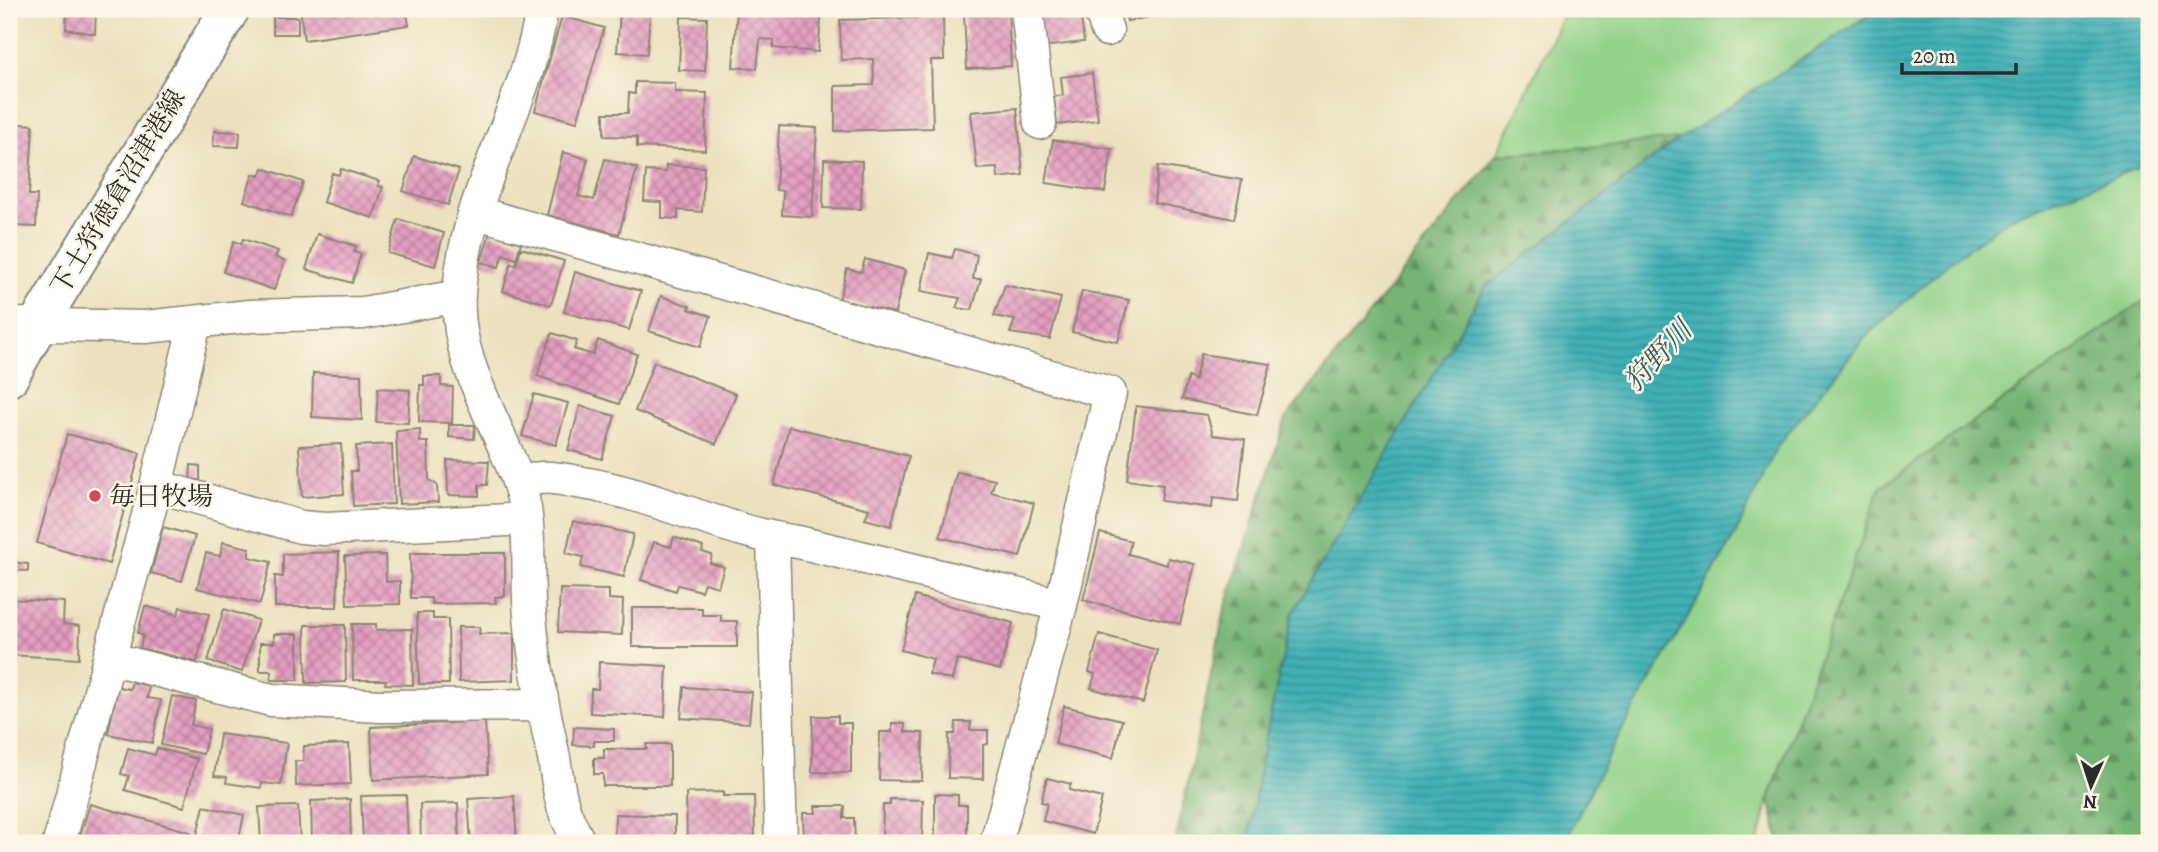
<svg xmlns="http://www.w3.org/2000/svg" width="2158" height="852" font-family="Alegreya,'Noto Serif JP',serif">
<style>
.green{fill:#92d289;stroke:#5e7e5a;stroke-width:2}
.forest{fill:url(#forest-firs);stroke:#507050;stroke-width:2}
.water{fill:url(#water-rules);stroke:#356e70;stroke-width:2}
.building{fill:url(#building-cross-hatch)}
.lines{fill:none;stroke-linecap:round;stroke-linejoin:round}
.minor-casing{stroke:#8c8675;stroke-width:35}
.secondary-casing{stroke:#8c8675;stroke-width:42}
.minor{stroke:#fff;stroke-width:32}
.secondary{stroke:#fff;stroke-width:38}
.poi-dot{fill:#d1495b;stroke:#fcf5e5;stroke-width:2.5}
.labels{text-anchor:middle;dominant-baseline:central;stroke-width:5;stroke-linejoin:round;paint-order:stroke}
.street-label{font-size:26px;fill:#2b2b2b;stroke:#fcf5e5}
.poi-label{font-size:26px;fill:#2b2b2b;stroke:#fcf5e5;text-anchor:start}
.water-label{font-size:28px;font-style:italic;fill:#325a5c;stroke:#fcf5e5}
</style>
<defs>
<pattern id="forest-firs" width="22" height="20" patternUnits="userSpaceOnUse" patternTransform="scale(1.75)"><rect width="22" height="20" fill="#75b475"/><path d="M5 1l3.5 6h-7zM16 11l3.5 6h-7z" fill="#609360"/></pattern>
<pattern id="water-rules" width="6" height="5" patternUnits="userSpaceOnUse" patternTransform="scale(1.75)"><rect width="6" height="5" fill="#3fb0b6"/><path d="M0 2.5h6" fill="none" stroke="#358f94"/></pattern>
<pattern id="building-cross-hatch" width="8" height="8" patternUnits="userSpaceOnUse" patternTransform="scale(1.75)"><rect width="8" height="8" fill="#e39cc0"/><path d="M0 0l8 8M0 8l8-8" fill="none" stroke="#b87f9c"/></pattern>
</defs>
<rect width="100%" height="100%" fill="#fcf5e5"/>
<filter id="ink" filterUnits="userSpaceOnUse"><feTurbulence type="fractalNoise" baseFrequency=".0143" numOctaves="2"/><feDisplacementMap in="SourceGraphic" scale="14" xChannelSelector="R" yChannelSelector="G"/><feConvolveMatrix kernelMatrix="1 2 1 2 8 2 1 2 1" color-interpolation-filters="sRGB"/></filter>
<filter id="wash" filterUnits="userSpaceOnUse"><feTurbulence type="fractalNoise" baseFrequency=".00686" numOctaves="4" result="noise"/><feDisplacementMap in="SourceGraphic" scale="28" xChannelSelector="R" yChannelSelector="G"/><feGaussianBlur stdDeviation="1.57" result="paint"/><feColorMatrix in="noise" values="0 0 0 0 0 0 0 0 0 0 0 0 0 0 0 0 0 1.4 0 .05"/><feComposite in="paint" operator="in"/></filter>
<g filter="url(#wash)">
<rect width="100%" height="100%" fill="#ece1bf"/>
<path class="green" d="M1566 9H1878L1679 139 1496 155Z
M2149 163V297L1880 488 1769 799 1758 843H1564L1615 742 1734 537 1778 445 1867 335 1951 261 2010 218Z"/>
<path class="forest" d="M1679 139 1486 286 1262 755 1248 843H1175L1225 609 1286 418 1496 155Z
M2149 297V843H1780L1769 799 1880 488Z"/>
<path class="water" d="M1878 9H2149V163L2010 218 1951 261 1867 335 1778 445 1734 537 1615 742 1564 843H1248L1262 755 1292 614 1486 286 1679 139Z"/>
<g id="blocks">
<path class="building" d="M67 9H96L95 34 66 29Z
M300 9H406L409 25 304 40Z
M737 9H822L818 52 773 48 774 40 760 39 757 69 733 67Z
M1038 9H1080L1084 42 1042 47Z
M1125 9H1188V10L1127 21Z
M620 11 650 13 647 54 617 52Z
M1008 11 1011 66 967 69 964 14Z
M562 16 604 28 577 122 535 111Z
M273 17H298V34H273Z
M681 17 707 18 705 71 679 70Z
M943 17 944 60H931L933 128 835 131V86L874 85 873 59 841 60 840 20Z
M1092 73 1098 120 1057 125 1054 97 1063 95 1061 77Z
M635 82 675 83V92L707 93 705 150 637 147V137L604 136V113H628L629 93 635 94Z
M1017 108 1023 175 998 178 997 168 977 169 971 112Z
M9 123 33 125 29 195H37L36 227 9 226Z
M779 126 817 128 812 217 782 215 783 191 776 190Z
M214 131 240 132 239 147 213 146Z
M1053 140 1112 149 1105 192 1046 183Z
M563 152 588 159 578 196 594 200 605 159 637 168 619 234 547 215Z
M414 156 459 170 448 205 403 191Z
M824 159 862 161 861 209 823 208Z
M666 165 704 167 702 212 678 210V219L662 218V202L644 201 646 171 666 172Z
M1158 166 1242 180 1234 219 1154 203Z
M263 168 303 182 291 217 244 201 253 174 260 176Z
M341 169 379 181 378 186 383 187 373 218 323 202 332 173 339 175Z
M398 219 444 233 435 266 388 253Z
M490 233 521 243 516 259 503 254 499 267 481 262Z
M317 234 356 246 354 252 361 254 352 283 306 269Z
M243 239 278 251 275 257 285 261 274 290 223 272 234 241 241 244Z
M521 248 564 261 551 305 503 291 511 263 516 265Z
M955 249 977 255 973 279H981L972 310 956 308 960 298 921 291 929 253 952 258Z
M865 259 905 270 895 313 839 300 847 269 861 272Z
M575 272 641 291 629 330 564 312Z
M1005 285 1061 298 1050 339 1010 333 1015 320 994 316Z
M1082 291 1129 300 1118 342 1072 332Z
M661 296 690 306 689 309 711 316 700 347 649 331Z
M552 333 577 341 574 349 593 355 598 340 637 354 619 404 537 376Z
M1201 354 1271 364 1257 415 1182 399 1188 377 1195 380Z
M654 362 736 394 716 444 635 411Z
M313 373 361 375 362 420 312 417Z
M424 376H441V386L453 387 452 423 419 422 420 385H424Z
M378 388 410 390 408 423 376 422Z
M534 394 568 403 556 445 522 436Z
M580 406 615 416 602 459 568 450Z
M1136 406 1207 415 1213 435 1245 439 1238 501 1213 498 1212 508 1161 501 1163 485 1127 480Z
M449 425H475L474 439 449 437Z
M789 426 909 456 891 526 865 519 869 509 774 485Z
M420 429V442H428L429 480 437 485 438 502 399 504 396 431Z
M67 434 140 453 109 564 37 543Z
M341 444 344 494 302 497 299 446Z
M392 444 394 504 353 506 351 471H357L356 446Z
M447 460 489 461 487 485H479V496L448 495Z
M191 465 200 466V480L190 481Z
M957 472 995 480 991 492 1034 503 1020 557 940 537Z
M573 521 633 534 624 577 581 567 583 557 566 553Z
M163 527 195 536 182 581 151 573Z
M1100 533 1131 541 1128 554 1167 565 1168 558 1195 564 1180 624 1083 600Z
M674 537 703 547 702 552 712 555 710 563 724 567 718 587 704 583 701 591 678 585 676 591 641 580 654 542 671 547Z
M223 542 249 548V557L271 562 260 604 197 588 206 553 220 556Z
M339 552 337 607H275V576L283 577V554Z
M410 553H505V596L495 597 496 603 432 604 431 598H411Z
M385 555 386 582 400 581V604L347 605 345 556Z
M10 562 28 564V571L9 570Z
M560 589 609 590V599L623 600 622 635 558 632Z
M915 596 1013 623 1000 670 957 659 952 680 929 674 933 659 901 650Z
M9 599 64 602 63 624 80 626 79 659 9 655Z
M145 606 178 615 180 607 209 614 197 662 140 648 143 635 138 633Z
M632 608H702V615H721V621H737V647H632Z
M224 609 258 620 242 672 208 661Z
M417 613H433V619H448L449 684H419Z
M352 624H376V630L412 629 413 685 385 684 386 680H353Z
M305 625H345L346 682 306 683Z
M458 627H480L479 634 514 633V680L459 682Z
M274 634H298V680H271V671H260V643H274Z
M1099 634 1157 650 1143 703 1091 688 1095 674 1089 672Z
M599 662 667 666 665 717 590 713 591 689H598Z
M132 682 149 686 147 698 161 700 152 743 108 734 118 687 130 689Z
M684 687 752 692 749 723 681 718Z
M172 696 196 701 191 725 209 729 203 754 161 745Z
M1064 706 1122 720 1113 758 1055 744Z
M813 716H838V723H851V773L812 772Z
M485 721 488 774 373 780 371 727Z
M956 722H971L970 730H988V744L983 745V779L948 778 949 734H955Z
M892 723 905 724V732L923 733 922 781 879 780 880 732H892Z
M574 727 614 729V741H594V746L573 745Z
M220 734 287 743 281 785 262 783 261 788 226 783 227 777 214 776Z
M349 744 351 784 296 786 295 761H303L304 746Z
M646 744H670V786H603V774H594V758H604V749H647Z
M128 748 155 755 157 748 197 759 184 807 125 790 129 776 121 774Z
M1047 778 1071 784 1069 790 1102 798 1093 834 1043 821 1047 803 1041 802Z
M723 792V796H754L755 843H687L686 793Z
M935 794 958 795V805H967V843H935Z
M406 795 408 843H363L361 796Z
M514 796 517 843H471L468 799Z
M350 799 351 843H312L311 801Z
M890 799 923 800 922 843H882L883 805H890Z
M458 803 459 843H421L420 804Z
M90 804 190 832 186 843H78Z
M204 806 244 815 238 843H195Z
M298 806 300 843H261L259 807Z
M815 806H845L844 818H854L855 843H804L803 813H816Z
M615 814 675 816V843H614Z"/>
</g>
</g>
<g filter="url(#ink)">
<use href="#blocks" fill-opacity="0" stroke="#8c8675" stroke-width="2"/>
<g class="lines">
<g class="minor-casing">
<path id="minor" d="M542 9C527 107 466 191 459 293 454 361 498 422 519 484 533 525 526 574 530 616 534 664 544 711 554 758 557 776 559 797 566 815 570 824 575 834 580 843
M1027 9 1040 123
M1100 9 1107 30
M474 212 1110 393 1061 605 996 843
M9 324 145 327 250 316 363 313 459 296
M156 486 301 527 325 529 526 519
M520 486C526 483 534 478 540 478 553 476 570 481 583 483 657 495 724 532 798 542L1061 605
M773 538 781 843
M109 658 271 700 381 706 542 705
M59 843 156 486 195 323"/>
</g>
<g class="secondary-casing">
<path id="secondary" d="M9 377 38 324 230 9"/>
</g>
<use href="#minor" class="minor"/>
<use href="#secondary" class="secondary"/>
</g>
</g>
<circle class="poi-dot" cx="95" cy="496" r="7"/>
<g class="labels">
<g class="street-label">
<text transform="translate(118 192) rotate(-59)">下土狩徳倉沼津港線</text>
</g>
<g class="poi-label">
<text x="109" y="496">毎日牧場</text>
</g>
<g class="water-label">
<text transform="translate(1658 356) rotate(-47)">狩野川</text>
</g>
</g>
<rect width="2158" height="852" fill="none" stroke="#fcf5e5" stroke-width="35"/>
<g transform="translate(2091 786) rotate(183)" stroke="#fcf5e5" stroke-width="5" paint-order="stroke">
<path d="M0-5L12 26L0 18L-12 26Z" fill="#2b2b2b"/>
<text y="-10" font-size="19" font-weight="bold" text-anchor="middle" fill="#2b2b2b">N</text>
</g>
<path d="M1902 63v10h114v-10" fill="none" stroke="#2b2b2b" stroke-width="3.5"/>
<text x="1913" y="63" font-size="21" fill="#2b2b2b" stroke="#fcf5e5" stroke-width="5" paint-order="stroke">20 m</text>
</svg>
